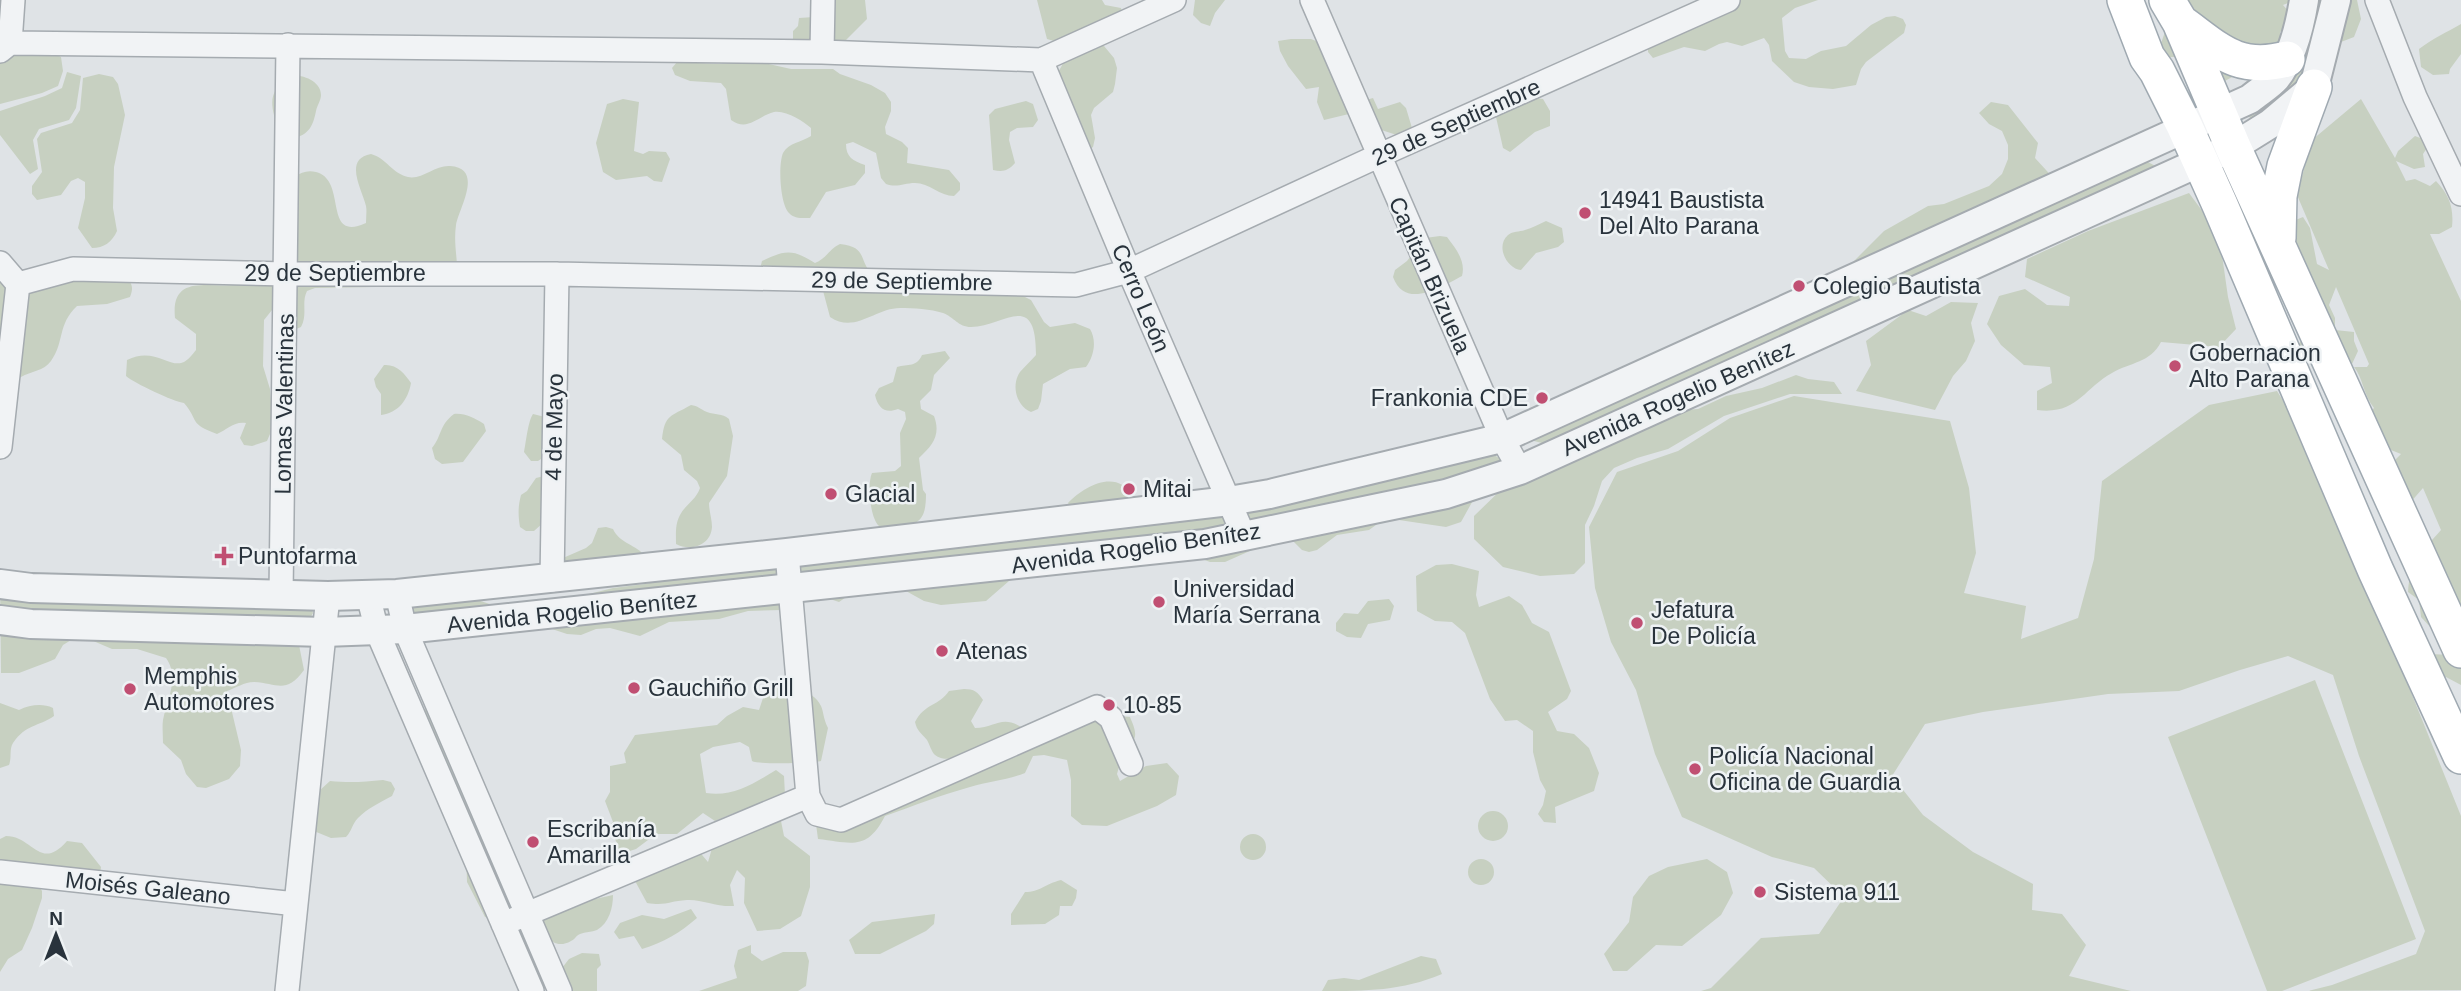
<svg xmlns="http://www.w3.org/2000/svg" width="2461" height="991" font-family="Arial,sans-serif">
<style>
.green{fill:#c7d0c1}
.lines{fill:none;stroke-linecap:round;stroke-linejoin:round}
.minor-casing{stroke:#a5abb0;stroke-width:26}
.tertiary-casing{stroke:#a5abb0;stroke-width:32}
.primary-casing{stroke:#9fa9b1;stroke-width:38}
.minor{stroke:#f1f3f5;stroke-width:23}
.tertiary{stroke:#f1f3f5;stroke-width:28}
.primary{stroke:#fff;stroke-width:35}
.poi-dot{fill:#c04f72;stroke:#eef2f4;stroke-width:2.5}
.labels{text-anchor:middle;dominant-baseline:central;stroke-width:5;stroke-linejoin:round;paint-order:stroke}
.street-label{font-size:23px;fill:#29333c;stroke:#eef2f4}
.poi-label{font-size:23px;fill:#29333c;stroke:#eef2f4;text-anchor:start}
</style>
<rect width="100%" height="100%" fill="#dfe3e6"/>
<path class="green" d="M0 0H26L17 44 48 50 61 57 63 71 58 86 42 93 0 104Z
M829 0H865L867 19 844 42 793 45V31L798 26 799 18 814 17Z
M1037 0H1102L1105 5 1121 8 1122 15 1085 34H1069L1054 41 1047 39Z
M1195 0H1225L1215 13 1210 26 1201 23 1193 15Z
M1709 0H1818L1795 8 1782 18 1785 51 1789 58 1806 59 1821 51 1846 46 1871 25 1886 17 1895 16 1903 19 1906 25 1904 33 1866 62 1861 69 1856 85 1833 89 1809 87 1794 82 1772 61 1769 45 1764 38 1742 46 1727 42 1719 44 1705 51 1684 47 1653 58 1648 52V44Z
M2176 0H2296L2283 5 2291 14 2286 27 2280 32V51L2223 82 2183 57H2169L2158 52Z
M2307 0H2357L2361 19 2354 37 2341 42 2331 39 2310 78 2253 125 2245 107Z
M2461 24V54L2450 69 2449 74 2433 75 2421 67 2419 49C2432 39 2447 32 2461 24Z
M1291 39H1311L1321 43 1329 58 1331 74 1347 97 1353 113 1324 120 1317 102 1319 87 1306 89 1288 66 1280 51 1278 41Z
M1096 46H1104L1114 58 1117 68 1115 84 1113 92 1094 108 1091 115 1095 138 1093 147 1087 151 1055 78 1066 58Z
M677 62 719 64 760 62 791 69H833L840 74 871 85 885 93 891 102V111L885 127 886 134 902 142 908 148 907 163 949 170 960 183V190L954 196C940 196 929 183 915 183 904 183 897 188 886 184L881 178 876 153 853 142 846 144C846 157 853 161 865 165V173L855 185 826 192 810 218C803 218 794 219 789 213 780 204 778 165 783 153 788 143 802 142 811 136V128C803 121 786 110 774 112 758 116 748 132 731 120L726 89 721 83 690 81 675 75 672 68Z
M67 72 81 76 76 108 69 120 39 129 33 140 38 169 30 174 0 135V111L45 96 62 88Z
M99 74 113 77 118 84 125 115 114 167 113 208 117 231C112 242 104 248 92 248L78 228 85 198V182L78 178 71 181 61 195 37 200 32 194V186L42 172 37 139 41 133 72 123 80 110 83 78Z
M292 75C303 75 321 81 321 95 321 100 317 106 316 111 313 126 309 135 293 138L278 129C270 103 267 91 292 75Z
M1373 98 1378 109 1400 102 1406 108 1412 128 1403 137 1372 127 1366 100Z
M1535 98 1543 99 1550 111V126L1535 132 1510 152 1503 148 1496 117 1499 109 1521 105Z
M623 99 639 102 634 151 643 154 649 151 666 152 670 159 662 182 654 181 647 176 616 180 603 172 596 143 607 104Z
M2361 99 2395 158 2398 151 2415 136 2431 142 2423 154 2425 167 2414 169 2396 161 2406 181 2415 179 2430 186 2436 181C2449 195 2454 207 2452 227L2439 234H2430L2461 301V685L2446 677 2429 685 2426 654 2456 655 2421 617 2419 600 2408 592C2411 557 2419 555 2441 530L2423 488 2409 504 2391 472 2396 459 2401 454 2386 448 2360 424 2374 408C2363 394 2363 378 2354 367H2367L2369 364 2336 287 2329 305 2335 318V330L2354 332V341L2358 351 2352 364 2327 375 2297 346 2311 329 2290 233 2293 221 2303 217 2310 228 2317 264 2329 270 2297 195 2312 140Z
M1026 101 1033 104 1038 120 1033 127 1017 128 1010 132 1009 140 1015 163C1008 171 1003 172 993 170L989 115 995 109Z
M1991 102 2008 105 2038 143 2035 158 2057 182 2146 161 2161 169 1991 270 1978 279 1934 291 1546 444 1530 440 1849 266 1884 231 1928 206 1944 204 1989 186 2002 174 2008 159V145L2002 131 1989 124 1979 113Z
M371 154C386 158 393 174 408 177 422 180 435 165 450 166 485 168 458 210 456 225 454 239 456 251 457 264L443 282 437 286 315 288 307 291C301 303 308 314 301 327L294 330 290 315 296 311V303L280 300 264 320 263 366 270 389 273 427 267 441 252 446 244 445 240 438 246 423C234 421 228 429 217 434 188 423 200 422 184 403 174 402 134 383 126 376L127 360C154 346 170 369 184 362 188 360 193 354 196 350V334L175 318C170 269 217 292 244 283 252 281 264 272 270 265 280 256 291 194 295 177 301 172 308 170 316 172 348 180 322 243 366 223 366 217 367 211 366 206 362 189 343 159 371 154Z
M2189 193 2203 212 2221 248 2228 297 2236 329 2219 347 2161 342C2150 363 2131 362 2112 373 2083 389 2077 415 2037 410V391L2052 383 2050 367 2024 365 2001 345 1987 324 1999 296 2025 289 2047 305 2069 306 2070 297 2025 277 2027 259 2088 231Z
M1546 221 1562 228 1564 242 1558 247 1536 253 1521 270C1507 269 1495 246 1508 235 1513 231 1519 232 1525 230 1532 228 1539 224 1546 221Z
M1440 236 1447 237C1456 249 1466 261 1462 276 1441 287 1405 310 1393 277L1395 270 1407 261 1425 238Z
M840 244C867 247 858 258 872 275L926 293 1000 296 1017 293 1031 300 1044 322 1050 327 1075 323 1090 329C1097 341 1094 356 1086 367L1070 369 1043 384 1041 401 1038 409 1031 412C1016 406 1011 385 1020 372 1025 366 1031 361 1036 355 1036 289 1004 327 971 327 958 327 954 317 943 313 931 309 913 308 900 308 875 308 855 334 830 317L822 287 760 269 762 261C785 250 793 249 815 263 826 259 829 249 840 244Z
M0 254 11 268 51 281 125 276C132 283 134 287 130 297L107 304 77 306C57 325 65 341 51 361 44 371 31 371 21 377 13 382 7 390 0 396Z
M1951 302 1978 303 1971 323 1975 341 1966 361 1953 376 1935 410 1856 391 1871 365 1866 341 1908 310 1926 316Z
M945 351 950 358 934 375 931 390 920 401 921 409 934 416C941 435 933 445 919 458L923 490 926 494C926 519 920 525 895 528 890 529 884 530 879 526 870 518 867 484 872 473L895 471 901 466 900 433 906 419 905 412 898 409C885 414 878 408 875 395L879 388 893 382 897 367C908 364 917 367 922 355Z
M384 365C397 364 405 374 411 383 408 400 398 413 381 415V394L376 387 374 379Z
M1796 375 1808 379 1834 382 1842 394H1790L1724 416 1668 449 1637 458 1614 468 1602 481 1594 506 1585 525V563L1574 574 1540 576 1503 567 1474 539V516L1509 482 1670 411 1698 409 1726 396 1762 388Z
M2277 391 2313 450 2461 816V990L2308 991 2332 985 2416 954 2425 931 2359 756 2333 675 2288 656 2240 670 2179 691 2108 694 1983 712 1925 724 1892 776 1923 815 1973 852 2033 884 2032 910 2062 914 2086 945 2069 976 2131 991H1701L1711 988 1761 938 1819 934 1844 897 1814 868 1772 857 1682 817 1655 754 1636 690 1611 642 1595 588 1589 527 1617 472 1678 451 1730 418 1794 396 1950 421 1969 488 1976 553 1964 593 2026 606 2021 639 2078 618 2094 559 2102 481 2209 405Z
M691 405C698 406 700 409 707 412 715 415 722 413 729 419L733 436 727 476 709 503C709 511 712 519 712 527 711 545 691 552 676 544 676 534 675 524 680 515 685 505 696 500 700 488L697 481 684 470 681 455 662 439C665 414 670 417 691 405Z
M454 414C465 413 474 418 484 424L486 431 463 462 442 464 435 459 432 448C442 436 439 425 454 414Z
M533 414 545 417 544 457 538 461H531L524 452C526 442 528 421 533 414Z
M1487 451 1501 459V467L1476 495 1461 522 1446 527 1399 520H1383L1369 530 1337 535 1317 550 1309 552 1302 550 1291 539 1263 538 1252 550 1225 562H1210L1180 551 1023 573 1009 581 986 601 941 605 924 601 897 586 865 584 839 602 824 597 809 596 781 610 748 611 719 619 669 622 640 636 610 628 596 629 581 635 567 634 552 629 545 614 549 600 565 596H581L613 588 645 584 693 573 1076 517 1068 503C1085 485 1118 468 1133 497L1125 510Z
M544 476V522L534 531H526L520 527C518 515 518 506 521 495L527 491 536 478Z
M606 527 613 529C620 544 636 544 646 557L566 574 563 558 586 548 592 543 598 528Z
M1452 564 1479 571 1476 595 1479 607 1509 596 1522 605 1532 623 1549 632 1571 691 1567 699 1548 712 1557 731 1574 734 1589 748 1599 773 1594 791 1555 807 1556 823 1544 822 1538 814 1543 805 1546 791 1540 780 1533 752V731L1517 720 1505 721 1490 699 1465 633 1452 622 1435 621 1417 611 1416 576 1436 565Z
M0 579 309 598 313 613 298 640 304 670C286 695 277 683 254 682 244 682 236 688 227 691L241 750 240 766 229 779 206 788 197 787 186 774 181 760 163 743C163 735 162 727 163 720 167 699 180 678 166 658L137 649H112L84 637H76L63 645 55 659 48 662 19 673H1Z
M471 598 496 606 413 617 409 613 415 602Z
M1389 599 1394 606 1390 620 1368 624 1361 638 1347 637 1336 631V623L1344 613 1358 614 1368 601Z
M2315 680 2416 939 2282 991H2267L2168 737Z
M774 688C792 689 812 688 821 706 824 713 823 718 828 728L821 761C813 763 759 765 752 761L749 747 740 742 713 747 700 754 706 793C733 797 753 784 776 770L784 776 785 795 750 811 734 813 715 821 703 813 677 834H656L636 849 614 856 617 843 608 826 613 822 605 801 610 792V766L626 763 624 753 635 735 717 725 727 716 743 707 759 710 763 698Z
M964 689C974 689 978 692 983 700L971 721 975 728C996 728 1001 714 1023 728 1004 737 954 770 935 755 931 751 930 745 927 740 921 733 917 731 915 722 925 703 939 706 949 691Z
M0 703 19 710C30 705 42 703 53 708L54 716C38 727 26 724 13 743 9 749 12 758 9 765L0 768Z
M419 708 428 710 513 908 493 919 485 917 467 882 466 848Z
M1116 716 1130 717C1138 736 1137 737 1125 753 1121 759 1119 767 1117 774L1120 781 1146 766 1167 763 1179 776 1176 795 1157 806 1107 826 1082 825 1071 816V780L1067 760 1044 755 1033 756 1025 773C1007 780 989 781 970 787 941 795 913 806 885 816 867 851 852 843 818 839L816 824 1081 723Z
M383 780 391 782 395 789 392 796C379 803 368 808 358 818 352 824 352 831 346 837L331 838 309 829 319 791 330 781C349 783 364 782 383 780Z
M1478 826a15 15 0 1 1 30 0a15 15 0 1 1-30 0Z
M765 820 781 821 784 836 810 856V887L801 916 780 929 757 931 744 903 745 878 737 870 730 885 734 906C716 907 701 899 687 900 669 901 667 906 647 903L634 879 697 849 708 862 713 845Z
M1240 847a13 13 0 1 1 26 0a13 13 0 1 1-26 0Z
M6 836C33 836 40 872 67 841L82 843 101 867 100 874 37 883 42 891V898L32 928 22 950 8 959 0 972V839Z
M1707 859 1727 872 1733 893 1721 915 1682 946 1656 945 1627 971H1613L1604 954 1629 922 1633 897 1649 876 1668 867Z
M1468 872a13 13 0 1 1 26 0a13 13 0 1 1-26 0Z
M1061 880 1077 890 1076 898 1072 906H1060L1059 915 1045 924 1011 925V914L1025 892C1040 892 1045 884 1061 880Z
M613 895C613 908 609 923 597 930 592 932 585 932 580 934 574 937 577 938 571 941 554 951 543 935 543 920L577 903Z
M691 909 697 918C681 932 663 943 642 949L634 936 619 939 614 932 620 923 642 915 664 919Z
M935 914 934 924 926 931 880 954H855L849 940 872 922Z
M751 945V953L762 961 783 952H806L809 961 806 986 798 991H699L737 978 734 966 738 950Z
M582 953 599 954 601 965 597 969V991H566L562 968 569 959Z
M1421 956 1436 959 1442 974C1402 991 1366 991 1322 991L1328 980 1344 978 1359 980Z"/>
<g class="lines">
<g class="minor-casing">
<path id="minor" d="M1312 0 1502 438 1520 470
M2377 0 2415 97 2461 194
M10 43 822 52 1041 60 1174 0
M0 51 10 43 13 0
M822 52 823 0
M1041 60 1129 271 1244 536
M0 263 18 284
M18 284 73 269 286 274H557L1076 285 1129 271 1378 156 1728 0
M0 447 18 284
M787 553 808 796
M552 580 557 274
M397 594 405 629 560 991
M281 595 288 45
M368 595 377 631 532 991
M0 872 296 904
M503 924 808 796 817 814 841 820 1097 707 1111 718 1131 764
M287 991 328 596"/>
</g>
<g class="tertiary-casing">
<path id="tertiary" d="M0 584 31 588 328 596 397 594 787 553 1229 501 1270 494 1502 438 2250 99C2258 92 2269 86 2276 78 2292 58 2300 25 2304 0
M0 620 31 624 324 632 405 629 1205 544 1446 494 1520 470 2233 147 2270 124 2314 87 2336 0"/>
</g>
<g class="primary-casing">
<path id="primary" d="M2125 0 2147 57 2157 71 2185 127 2220 205 2375 569 2461 756
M2167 0 2180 22 2233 147 2461 650
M2180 22C2218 49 2236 72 2287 59
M2278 238 2279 196 2285 166 2314 87"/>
</g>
<use href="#minor" class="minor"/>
<use href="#tertiary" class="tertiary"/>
<use href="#primary" class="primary"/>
</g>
<g class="poi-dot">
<circle cx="1585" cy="213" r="7"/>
<circle cx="1799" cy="286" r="7"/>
<circle cx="2175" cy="366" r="7"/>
<circle cx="1542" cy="398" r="7"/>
<circle cx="1129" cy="489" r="7"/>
<circle cx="831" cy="494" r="7"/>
<path d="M220.5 545.5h7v7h7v7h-7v7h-7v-7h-7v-7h7z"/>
<circle cx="1159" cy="602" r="7"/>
<circle cx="1637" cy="623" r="7"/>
<circle cx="942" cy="651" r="7"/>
<circle cx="634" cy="688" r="7"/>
<circle cx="130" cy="689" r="7"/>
<circle cx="1109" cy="705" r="7"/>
<circle cx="1695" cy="769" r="7"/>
<circle cx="533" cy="842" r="7"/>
<circle cx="1760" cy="892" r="7"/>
</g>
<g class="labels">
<g class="street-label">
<text transform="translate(1456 122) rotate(-24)">29 de Septiembre</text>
<text x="335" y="273">29 de Septiembre</text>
<text transform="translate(1430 275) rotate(66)">Capitán Brizuela</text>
<text transform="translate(902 281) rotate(1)">29 de Septiembre</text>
<text transform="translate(1141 298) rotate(67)">Cerro León</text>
<text transform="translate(1678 398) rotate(-24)">Avenida Rogelio Benítez</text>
<text transform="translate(284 404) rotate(-89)">Lomas Valentinas</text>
<text transform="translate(554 427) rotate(-89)">4 de Mayo</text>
<text transform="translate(1136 548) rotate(-8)">Avenida Rogelio Benítez</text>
<text transform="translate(572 612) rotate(-6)">Avenida Rogelio Benítez</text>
<text transform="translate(148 888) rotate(6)">Moisés Galeano</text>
</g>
<g class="poi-label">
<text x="1599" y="200">14941 Baustista<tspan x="1599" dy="26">Del Alto Parana</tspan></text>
<text x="1813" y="286">Colegio Bautista</text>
<text x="2189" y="353">Gobernacion<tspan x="2189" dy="26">Alto Parana</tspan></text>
<text x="1528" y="398" text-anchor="end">Frankonia CDE</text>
<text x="1143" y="489">Mitai</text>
<text x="845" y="494">Glacial</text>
<text x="238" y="556">Puntofarma</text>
<text x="1173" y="589">Universidad<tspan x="1173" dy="26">María Serrana</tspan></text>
<text x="1651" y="610">Jefatura<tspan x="1651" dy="26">De Policía</tspan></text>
<text x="956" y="651">Atenas</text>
<text x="144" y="676">Memphis<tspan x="144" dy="26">Automotores</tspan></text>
<text x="648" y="688">Gauchiño Grill</text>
<text x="1123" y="705">10-85</text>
<text x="1709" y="756">Policía Nacional<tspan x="1709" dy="26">Oficina de Guardia</tspan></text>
<text x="547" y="829">Escribanía<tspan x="547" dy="26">Amarilla</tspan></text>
<text x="1774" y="892">Sistema 911</text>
</g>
</g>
<g transform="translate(56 935)" stroke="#eef2f4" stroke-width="5" paint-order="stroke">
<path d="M0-5L12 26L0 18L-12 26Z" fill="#29333c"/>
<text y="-10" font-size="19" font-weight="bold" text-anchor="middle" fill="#29333c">N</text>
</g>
</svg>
